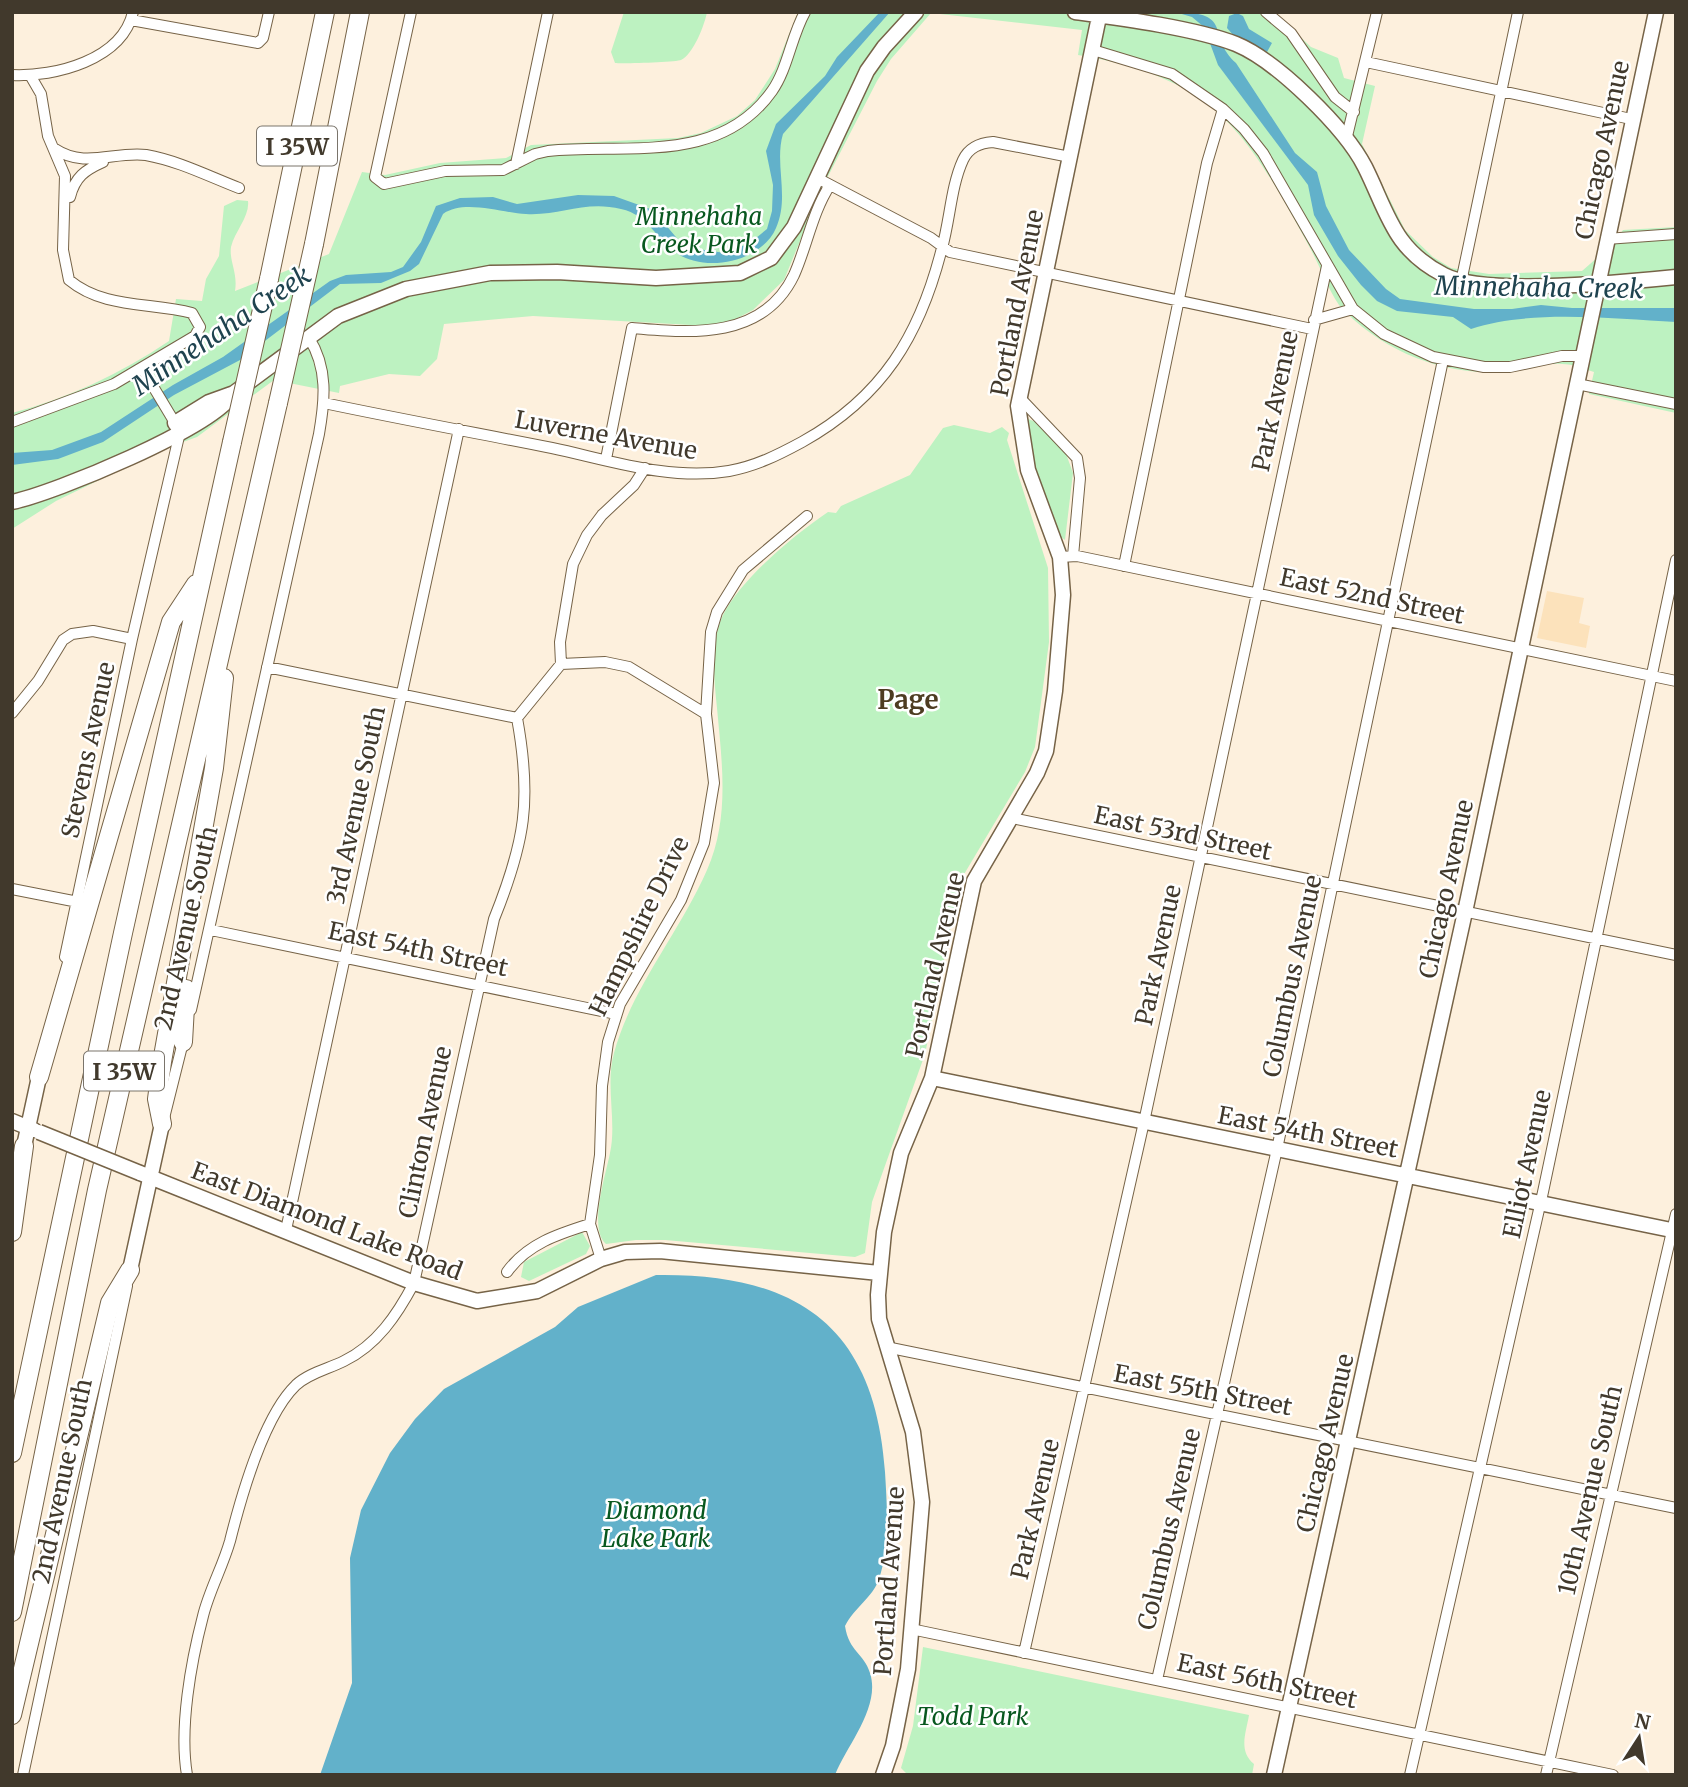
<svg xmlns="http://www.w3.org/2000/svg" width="1688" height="1787" font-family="Merriweather,serif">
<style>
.built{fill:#fce2bb}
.green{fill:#bdf2c1}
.water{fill:#62b1ca}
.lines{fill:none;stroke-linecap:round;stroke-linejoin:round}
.street-casing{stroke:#766347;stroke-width:12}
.secondary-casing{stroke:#766347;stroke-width:17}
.highway-casing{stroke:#766347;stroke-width:20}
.street{stroke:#fff;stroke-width:10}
.secondary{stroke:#fff;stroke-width:14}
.highway{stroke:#fff;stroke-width:18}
.secondary-bridge-casing{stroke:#766347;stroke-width:17;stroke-linecap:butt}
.highway-bridge-casing{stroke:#766347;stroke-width:20;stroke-linecap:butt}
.secondary-bridge{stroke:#fff;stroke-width:14}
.highway-bridge{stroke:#fff;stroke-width:18}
.labels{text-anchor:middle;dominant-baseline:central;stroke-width:5;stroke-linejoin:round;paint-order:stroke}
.shield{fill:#fff;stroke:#7a746b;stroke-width:2}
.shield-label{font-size:23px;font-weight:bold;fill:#41392c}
.street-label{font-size:24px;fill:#41392c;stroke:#fff}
.park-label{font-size:24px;font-style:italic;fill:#08581f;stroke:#fff}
.water-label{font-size:26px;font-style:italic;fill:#1f434f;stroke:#fff}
.neighbourhood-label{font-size:26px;font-weight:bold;fill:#4d3c21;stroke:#fff}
</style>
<rect width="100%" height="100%" fill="#fdf0dd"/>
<path class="built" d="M1547 591 1584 598 1579 623 1590 626 1586 648 1537 638Z"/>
<path class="green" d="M624 12H707C705 24 693 55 681 60 677 62 622 64 615 63L611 52Z
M798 12H1274L1311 47 1338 58 1344 78 1375 86 1362 144 1405 230 1433 257 1451 268 1489 274 1582 271 1614 243 1623 230 1676 227V413L1589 394 1594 372C1584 369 1573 364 1562 364 1542 362 1511 372 1487 372 1433 372 1376 346 1339 305 1327 287 1321 268 1310 248 1247 132 1216 78 1078 55L1082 30 931 13 891 59 877 81 820 192 784 280 753 310 730 322 708 326 533 316 444 324 437 359 420 376 389 374 340 386 339 393 274 380 197 437 161 450 56 501 12 529V413C69 398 120 374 169 341L176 299 202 301 206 279 219 256 224 206 237 200 248 201C250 216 235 231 231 247 229 261 238 273 235 291L329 254 362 172 385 175 440 163 506 158 531 145 678 138 701 133 737 116 755 100 775 69Z
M1028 419 1036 422 1065 451 1073 473 1065 540 1061 537C1049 502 1023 457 1028 419Z
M954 425 990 433 1002 427 1009 433 1007 440 1048 568 1049 642 1035 747 1025 772 960 881 925 1054 872 1202 865 1253 855 1257 665 1240H636L606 1244C588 1229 606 1174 610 1153 617 1121 605 1085 614 1053 632 987 680 932 707 870 730 818 722 763 717 708 714 679 710 642 723 615 742 578 794 535 828 512L836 513 841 506 910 475 943 428Z
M582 1232 590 1246 586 1254 529 1281 521 1277 524 1262Z
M923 1647 1249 1715C1246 1733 1238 1751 1254 1764L1252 1775H908L901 1768 913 1726Z"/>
<path class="water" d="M880 12H890L783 134C774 164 790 197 776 228 762 261 708 273 678 254 656 240 649 215 621 209 585 200 560 216 526 214 502 213 464 199 443 214L419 264 410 271 381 283 340 284 240 360 174 395 103 442 58 459 12 465V453L52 450 101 432 173 385 223 357 330 281 346 275 391 272 403 267 421 242 436 206 460 198 493 197 517 204 578 195 614 196 653 210 681 243 691 248 725 253 750 243 767 229 772 211 773 185 766 151 776 124 825 76 837 57Z
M1175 12C1235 12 1206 36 1236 63L1295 153 1317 172 1326 206 1349 250 1386 289 1400 299 1474 309H1512L1541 305 1572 308H1676V322C1613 319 1530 309 1471 329L1453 317 1397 311 1377 301 1361 285 1338 256 1314 215 1308 185 1218 65 1204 27 1192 17Z
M1237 13 1243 16 1249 29 1272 43 1267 52 1234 36 1227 28 1229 16Z
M656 1275C796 1273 875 1325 885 1472 887 1506 890 1546 879 1579 873 1597 854 1608 845 1626 849 1652 864 1653 870 1673 881 1707 847 1745 835 1775H320L352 1683 350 1558 361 1510 390 1453 415 1419 444 1389 555 1327 578 1307Z"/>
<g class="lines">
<g class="street-casing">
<path id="street" d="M411 12 375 177 384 184 445 171 503 170 535 154 548 151C626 143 719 166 772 91 788 68 791 37 805 12
M1266 12 1291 33 1335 97 1354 112
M131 20 258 43 263 38 269 12
M1093 50 1172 74 1223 109 1244 129 1263 153 1353 309 1384 334 1433 357 1484 367H1510L1562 356H1582
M1366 62 1631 119
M12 75C55 77 122 60 133 12
M1347 136 1377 12
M55 149C85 169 114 151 146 155 179 161 208 176 239 188
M516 164 548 12
M817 178 931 238 950 252 1312 329
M70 197C75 177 85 170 103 162
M1606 239 1676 234
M1461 282 1518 12
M1314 320 1353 309
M142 368 175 423
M1577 384 1676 404
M1020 398 1077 458 1080 478 1073 556
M324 403C400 419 476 433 552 448 609 460 670 481 729 471 756 466 778 455 802 442 883 397 920 335 942 248 950 220 951 186 963 160 969 147 980 143 993 142L1070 157
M12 422 114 384 195 336 200 327 192 313C150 302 104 309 69 280L63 250 65 176 48 136 41 94 30 75
M606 459 632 328C691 333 763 340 794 275 807 246 812 213 830 185
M1060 557 1077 556 1676 681
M1124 566 1207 163 1223 109
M561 664 605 662 629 667 706 714
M267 667 517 718
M12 713 38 681 63 640 72 634 93 631 132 639
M1012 818 1676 955
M12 889 78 902
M211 930 616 1014
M65 957 132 639 180 432
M191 1010 319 434C325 400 328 368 309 338
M164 1118 184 1038
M286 1230 459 429
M601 1259 590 1224 600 1155 602 1086 608 1042 620 1004 681 900 704 843 714 783 706 714 711 632 717 612 743 570 807 516
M507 1272C527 1244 558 1234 590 1224
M886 1347 1676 1508
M911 1629 1613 1775
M1024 1653 1144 1122 1327 266
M1157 1680 1277 1149 1443 360
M23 1775 127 1286
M187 1775C179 1728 191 1662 203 1616 209 1591 223 1566 230 1541 241 1497 263 1417 296 1385 309 1373 328 1369 344 1361 377 1345 397 1315 414 1283L494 919C525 842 532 800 517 718L561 664 560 642 573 564 587 535 602 515 634 485 645 468
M1410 1775 1543 1192 1676 560
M1546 1775 1676 1214"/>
</g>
<g class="secondary-casing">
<path id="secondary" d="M1075 12C1119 18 1195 28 1236 44 1277 61 1345 128 1365 167 1388 213 1393 249 1444 275 1484 296 1627 282 1676 277
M181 431 175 423 209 402 234 393 338 316 406 289 490 273 557 272 656 278 740 273 771 258 794 227 867 71 884 47 916 12
M12 502C55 493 212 428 233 394
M932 1078 1676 1231
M12 1121 34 1130
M24 1146 39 1077
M140 1173 414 1283 477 1301 537 1291 601 1259 625 1252 660 1251 879 1273
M130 1270 162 1124
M883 1775 893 1746 908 1669 922 1502 913 1432 879 1319 878 1295 884 1232 901 1153 932 1078 974 881 1037 773 1046 751 1055 691 1063 595 1060 557 1028 470 1018 406 1100 12
M1274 1775 1465 912 1656 12"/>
</g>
<g class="highway-casing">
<path id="highway" d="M314 244 360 12
M269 279 325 12
M183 1042 186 989
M39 1077 171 622 196 584
M162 1124 157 1099 162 1062 214 768 224 678
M12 1232 24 1146
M12 1453 123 933 232 442
M12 1612 97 1190 278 403
M12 1715 110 1303 130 1270"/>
</g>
<use href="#street" class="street"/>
<use href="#secondary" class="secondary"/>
<use href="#highway" class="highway"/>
<g class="secondary-bridge-casing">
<path id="secondary-bridge" d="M39 1132 140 1173"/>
</g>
<g class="highway-bridge-casing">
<path id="highway-bridge" d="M278 403 314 244
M232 442 269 279"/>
</g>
<use href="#secondary-bridge" class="secondary-bridge"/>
<use href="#highway-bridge" class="highway-bridge"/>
</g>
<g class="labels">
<g class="shield">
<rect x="257" y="126.5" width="80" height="39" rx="5"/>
<rect x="84" y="1051.5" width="80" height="39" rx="5"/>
</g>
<g class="shield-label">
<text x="297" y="146">I 35W</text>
<text x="124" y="1071">I 35W</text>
</g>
<g class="street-label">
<text transform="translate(1602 150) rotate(-78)">Chicago Avenue</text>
<text transform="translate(1017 303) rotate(-79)">Portland Avenue</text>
<text transform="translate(1275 401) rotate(-78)">Park Avenue</text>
<text transform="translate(606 435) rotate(10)">Luverne Avenue</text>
<text transform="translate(1372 596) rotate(12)">East 52nd Street</text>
<text transform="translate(88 750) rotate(-78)">Stevens Avenue</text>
<text transform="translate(356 805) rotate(-78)">3rd Avenue South</text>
<text transform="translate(1183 833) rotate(12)">East 53rd Street</text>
<text transform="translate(1446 889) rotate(-78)">Chicago Avenue</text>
<text transform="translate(639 926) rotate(-64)">Hampshire Drive</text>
<text transform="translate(186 928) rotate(-77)">2nd Avenue South</text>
<text transform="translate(418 949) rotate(12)">East 54th Street</text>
<text transform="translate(1158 955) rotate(-78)">Park Avenue</text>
<text transform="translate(935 965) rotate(-77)">Portland Avenue</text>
<text transform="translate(1292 976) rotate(-78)">Columbus Avenue</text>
<text transform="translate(425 1132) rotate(-78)">Clinton Avenue</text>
<text transform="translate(1308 1132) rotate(11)">East 54th Street</text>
<text transform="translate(1527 1164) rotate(-78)">Elliot Avenue</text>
<text transform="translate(327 1221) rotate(21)">East Diamond Lake Road</text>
<text transform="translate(1203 1390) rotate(11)">East 55th Street</text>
<text transform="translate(1325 1443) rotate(-77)">Chicago Avenue</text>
<text transform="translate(62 1481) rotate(-78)">2nd Avenue South</text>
<text transform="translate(1590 1490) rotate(-77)">10th Avenue South</text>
<text transform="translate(1035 1509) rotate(-77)">Park Avenue</text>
<text transform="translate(1169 1529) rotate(-77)">Columbus Avenue</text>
<text transform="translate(889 1581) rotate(-86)">Portland Avenue</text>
<text transform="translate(1267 1681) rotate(12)">East 56th Street</text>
</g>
<g class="park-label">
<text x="699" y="216">Minnehaha<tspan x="699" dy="28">Creek Park</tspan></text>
<text x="656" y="1510">Diamond<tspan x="656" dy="28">Lake Park</tspan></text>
<text x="973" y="1716">Todd Park</text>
</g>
<g class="water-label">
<text transform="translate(1539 287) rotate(1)">Minnehaha Creek</text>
<text transform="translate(221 330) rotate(-34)">Minnehaha Creek</text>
</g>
<g class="neighbourhood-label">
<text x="908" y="699">Page</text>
</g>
</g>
<rect width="1688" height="1787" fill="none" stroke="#41392c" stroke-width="28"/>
<g transform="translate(1639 1738) rotate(12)" stroke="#ffffff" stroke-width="5" paint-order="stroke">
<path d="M0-5L12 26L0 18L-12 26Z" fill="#41392c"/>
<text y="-10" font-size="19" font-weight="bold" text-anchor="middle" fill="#41392c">N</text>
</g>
</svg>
